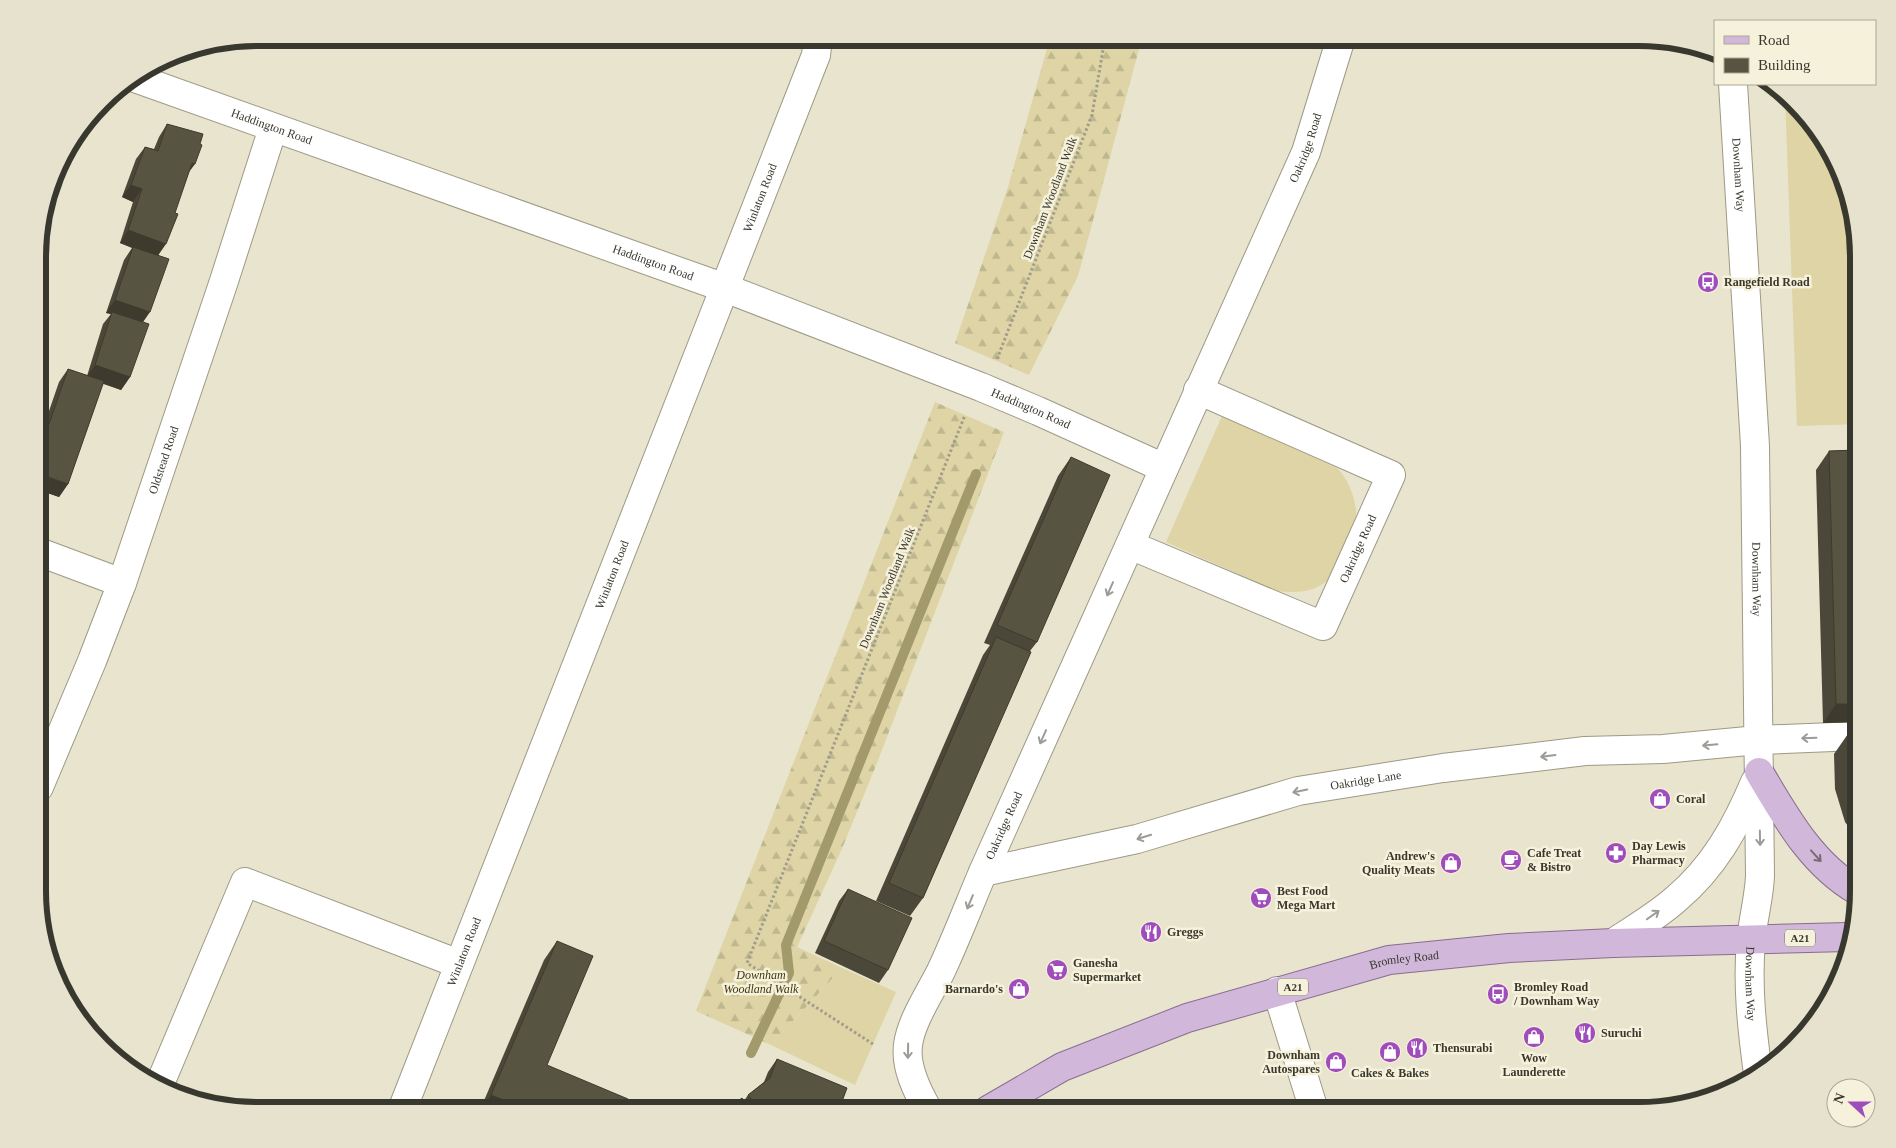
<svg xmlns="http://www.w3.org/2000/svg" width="1896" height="1148" font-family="Georgia,serif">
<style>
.grass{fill:#ded4a5}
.forest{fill:url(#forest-firs)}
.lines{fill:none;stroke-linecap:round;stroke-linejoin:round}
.stream{stroke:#a39a6c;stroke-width:10}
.minor-casing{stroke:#9e9985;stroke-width:30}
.major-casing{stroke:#886d8f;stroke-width:30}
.path{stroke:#a09d8c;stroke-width:3;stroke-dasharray:2.5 2.5;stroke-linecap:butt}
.minor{stroke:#fff;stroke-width:28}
.major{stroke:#d1b8da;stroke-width:28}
.wall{fill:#4c4839}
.shaded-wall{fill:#3e3b2e}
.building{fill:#585442;stroke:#3e3b2e}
.oneway{stroke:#9c9c97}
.oneway2{stroke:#766b73}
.labels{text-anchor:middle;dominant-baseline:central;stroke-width:5;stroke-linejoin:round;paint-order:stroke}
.shield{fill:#f6f1db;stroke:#727063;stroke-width:1}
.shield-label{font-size:11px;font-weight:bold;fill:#39382f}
.street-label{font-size:12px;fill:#39382f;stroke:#f6f1db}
.poi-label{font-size:12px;font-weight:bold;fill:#39382f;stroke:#f6f1db;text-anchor:start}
.park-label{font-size:12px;font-style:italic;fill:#3f3711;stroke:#f6f1db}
.rim{fill:none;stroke:#39382f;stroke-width:6}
</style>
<defs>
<pattern id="forest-firs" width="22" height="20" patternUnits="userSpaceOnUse" patternTransform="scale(1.25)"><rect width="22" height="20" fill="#ded4a5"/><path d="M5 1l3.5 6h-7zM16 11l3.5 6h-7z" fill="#bfb78e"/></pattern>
</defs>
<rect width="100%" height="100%" fill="#e8e4ce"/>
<path class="grass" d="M1785 95 1794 102 1829 147 1855 231 1858 424 1797 426Z
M1222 416 1337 468C1353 484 1361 513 1353 536 1351 544 1344 553 1340 560 1337 566 1333 575 1328 580 1313 593 1295 593 1277 591L1166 542Z
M842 968 896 992 855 1085 771 1045Z"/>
<path class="forest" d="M1050 38H1142L1078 276 1029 375 955 343 1008 187Z
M935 402 1004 432 877 763 841 851 797 947 842 968 771 1045 696 1011Z"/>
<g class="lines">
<path class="stream" d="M751 1053 789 973 786 945 976 474"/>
<g class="minor-casing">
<g id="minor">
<path id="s1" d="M135 78 725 288 981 387 1038 411 1164 468"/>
<path id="s2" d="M1733 84 1755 446 1760 876C1759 898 1753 919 1751 941 1747 986 1752 1029 1758 1074"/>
<path id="s3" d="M1130 545 1323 626 1391 475 1198 390"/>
<path d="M39 552 122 583"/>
<path id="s4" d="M39 787 92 661 122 583 223 284 273 128"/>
<path id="s5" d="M983 872 1137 839 1298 791 1443 768 1585 751 1663 749 1758 740 1858 736"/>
<path d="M1613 943C1634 929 1657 916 1676 899 1714 867 1736 827 1755 782"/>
<path d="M1277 991 1314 1110"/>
<path d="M159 1086 245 882 459 964"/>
<path id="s6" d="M402 1110 816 55 818 38"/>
<path id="s7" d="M928 1110C917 1091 905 1067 908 1045 911 1021 930 993 941 971 956 939 969 905 983 872L1306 152 1341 38"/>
</g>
</g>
<g class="major-casing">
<g id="major">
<path d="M1759 772C1785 816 1812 865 1858 891"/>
<path id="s8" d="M988 1110 1062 1067 1187 1018 1389 960 1509 948 1613 943 1848 937"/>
</g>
</g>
<path class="path" d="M997 359 1092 115 1105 38
M873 1044 747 963 965 415"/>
<use href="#minor" class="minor"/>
<use href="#major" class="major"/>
</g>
<path class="wall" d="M167 124 189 172 158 255 143 322 130 377 121 390 103 383 68 484 59 497 39 490V440L59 382 68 369 87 376 103 324 111 314 106 313 124 260 132 248 120 243 133 202 122 197 136 159 145 147 154 149 159 137Z
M1858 450V722L1823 723 1816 470 1829 451Z
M1071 457 1037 642 1030 651 923 898 910 916 876 901 983 655 990 645 984 643 1058 476Z
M1858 730V839L1845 822 1835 789 1834 754 1850 731Z
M848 889 888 970 879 983 815 953 839 901Z
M557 941 547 1065 623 1110H480L544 960Z
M777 1059 837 1110H726L744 1101 748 1095 764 1082 768 1072Z"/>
<path class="shaded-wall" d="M192 163 195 164 186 176Z
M131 185 142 189 133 202 122 197Z
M128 230 166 244 157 257 120 243Z
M115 300 150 312 141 325 112 312 111 314 106 313Z
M95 365 130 377 121 390 86 378Z
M39 474 68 484 59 497 39 490Z
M1836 704H1858V722L1823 723Z
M491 1095 528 1110H481Z"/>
<path class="building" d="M167 124 203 134 200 144 202 145 195 164 192 163 175 213 178 214 166 244 128 230 142 189 131 185 145 147 158 151Z
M133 247 169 259 150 312 115 300Z
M112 312 149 324 130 377 95 365Z
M68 369 104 381 68 484 39 474V453Z
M1858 450V704H1836L1829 451Z
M1071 457 1110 475 1037 642 997 625Z
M996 637 1031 652 923 898 889 883Z
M1858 730V787L1852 765 1850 731Z
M848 889 912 918 888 970 824 941Z
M557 941 593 956 547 1065 628 1099 623 1110H528L491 1095Z
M777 1059 847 1088 840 1107 837 1110H760L748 1095 770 1078Z
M742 1098 751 1110H726Z"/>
<defs><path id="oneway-shaft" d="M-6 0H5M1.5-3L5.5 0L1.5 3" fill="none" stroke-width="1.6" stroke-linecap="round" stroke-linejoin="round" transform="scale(1.25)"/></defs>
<g class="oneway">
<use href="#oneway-shaft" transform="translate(1110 589) rotate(114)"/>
<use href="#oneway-shaft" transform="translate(1043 737) rotate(114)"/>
<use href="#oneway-shaft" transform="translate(1809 738) rotate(178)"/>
<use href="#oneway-shaft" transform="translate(1710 745) rotate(175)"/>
<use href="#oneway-shaft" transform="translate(1548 756) rotate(173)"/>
<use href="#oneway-shaft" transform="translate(1300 791) rotate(168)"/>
<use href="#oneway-shaft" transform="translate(1144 837) rotate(163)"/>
<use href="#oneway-shaft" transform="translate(1760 838) rotate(89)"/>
<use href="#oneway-shaft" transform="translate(970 902) rotate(113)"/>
<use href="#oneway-shaft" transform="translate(1653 915) rotate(-35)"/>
<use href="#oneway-shaft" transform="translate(908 1051) rotate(91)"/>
</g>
<use class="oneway2" href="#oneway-shaft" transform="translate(1816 856) rotate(48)"/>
<defs>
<g id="bus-disc" transform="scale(1.125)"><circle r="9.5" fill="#a04dbc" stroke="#f6f1db"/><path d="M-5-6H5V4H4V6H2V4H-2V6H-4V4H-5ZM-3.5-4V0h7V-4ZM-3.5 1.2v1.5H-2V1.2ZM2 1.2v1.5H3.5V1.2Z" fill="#fff"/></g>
<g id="shop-disc" transform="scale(1.125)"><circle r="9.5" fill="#a04dbc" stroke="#f6f1db"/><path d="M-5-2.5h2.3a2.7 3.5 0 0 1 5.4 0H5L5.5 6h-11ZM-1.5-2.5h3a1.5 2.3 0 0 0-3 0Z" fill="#fff"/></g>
<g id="pharmacy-disc" transform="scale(1.125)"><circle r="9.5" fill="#a04dbc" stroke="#f6f1db"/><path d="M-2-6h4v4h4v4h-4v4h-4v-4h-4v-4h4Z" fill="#fff"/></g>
<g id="cafe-disc" transform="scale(1.125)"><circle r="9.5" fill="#a04dbc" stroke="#f6f1db"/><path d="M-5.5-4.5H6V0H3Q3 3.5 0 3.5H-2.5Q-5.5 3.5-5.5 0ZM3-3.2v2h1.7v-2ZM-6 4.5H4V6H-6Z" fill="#fff"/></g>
<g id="supermarket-disc" transform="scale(1.125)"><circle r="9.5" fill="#a04dbc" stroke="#f6f1db"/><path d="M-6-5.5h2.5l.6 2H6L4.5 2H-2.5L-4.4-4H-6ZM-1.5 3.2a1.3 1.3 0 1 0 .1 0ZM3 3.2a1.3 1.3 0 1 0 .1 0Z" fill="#fff"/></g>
<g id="restaurant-disc" transform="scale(1.125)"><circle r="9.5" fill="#a04dbc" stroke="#f6f1db"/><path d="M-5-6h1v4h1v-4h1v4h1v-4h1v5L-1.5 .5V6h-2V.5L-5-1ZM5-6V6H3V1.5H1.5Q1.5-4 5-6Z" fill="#fff"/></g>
</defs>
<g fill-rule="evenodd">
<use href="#bus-disc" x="1708" y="282"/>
<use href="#shop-disc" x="1660" y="799"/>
<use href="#pharmacy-disc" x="1616" y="853"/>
<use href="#cafe-disc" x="1511" y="860"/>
<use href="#shop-disc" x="1451" y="863"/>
<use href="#supermarket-disc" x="1261" y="898"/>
<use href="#restaurant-disc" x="1151" y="932"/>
<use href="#supermarket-disc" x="1057" y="970"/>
<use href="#shop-disc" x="1019" y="989"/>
<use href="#bus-disc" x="1498" y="994"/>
<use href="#restaurant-disc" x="1585" y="1033"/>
<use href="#shop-disc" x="1534" y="1037"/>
<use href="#restaurant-disc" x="1417" y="1048"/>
<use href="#shop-disc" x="1390" y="1052"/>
<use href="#shop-disc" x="1336" y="1062"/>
</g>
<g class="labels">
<g class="shield">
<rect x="1785" y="929.5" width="30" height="17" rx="4"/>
<rect x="1278" y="978.5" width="30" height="17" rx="4"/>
</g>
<g class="shield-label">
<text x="1800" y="938">A21</text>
<text x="1293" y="987">A21</text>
</g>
<g class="street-label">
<text stroke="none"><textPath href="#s1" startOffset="145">Haddington Road</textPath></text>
<text stroke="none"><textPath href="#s7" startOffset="1051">Oakridge Road</textPath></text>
<text stroke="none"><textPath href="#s2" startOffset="91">Downham Way</textPath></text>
<text stroke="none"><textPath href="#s6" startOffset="980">Winlaton Road</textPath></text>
<text transform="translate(1050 198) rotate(-69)">Downham Woodland Walk</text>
<text stroke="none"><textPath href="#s1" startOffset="550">Haddington Road</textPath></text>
<text stroke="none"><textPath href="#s1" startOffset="955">Haddington Road</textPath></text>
<text stroke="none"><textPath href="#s4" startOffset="350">Oldstead Road</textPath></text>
<text stroke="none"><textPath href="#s3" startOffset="294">Oakridge Road</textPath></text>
<text stroke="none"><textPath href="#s6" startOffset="575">Winlaton Road</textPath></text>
<text stroke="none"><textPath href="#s2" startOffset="496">Downham Way</textPath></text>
<text transform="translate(887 588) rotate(-68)">Downham Woodland Walk</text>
<text stroke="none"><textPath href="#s5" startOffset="394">Oakridge Lane</textPath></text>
<text stroke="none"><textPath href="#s7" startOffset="309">Oakridge Road</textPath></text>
<text stroke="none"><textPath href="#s6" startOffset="170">Winlaton Road</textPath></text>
<text stroke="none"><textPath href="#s8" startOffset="445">Bromley Road</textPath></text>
<text stroke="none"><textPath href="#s2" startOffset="901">Downham Way</textPath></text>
</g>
<g class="poi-label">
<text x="1724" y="282">Rangefield Road</text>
<text x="1676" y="799">Coral</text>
<text x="1632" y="846">Day Lewis<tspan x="1632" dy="14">Pharmacy</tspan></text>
<text x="1527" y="853">Cafe Treat<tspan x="1527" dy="14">&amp; Bistro</tspan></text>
<text x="1435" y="856" text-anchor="end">Andrew's<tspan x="1435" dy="14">Quality Meats</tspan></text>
<text x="1277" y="891">Best Food<tspan x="1277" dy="14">Mega Mart</tspan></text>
<text x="1167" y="932">Greggs</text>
<text x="1073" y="963">Ganesha<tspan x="1073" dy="14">Supermarket</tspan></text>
<text x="1514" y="987">Bromley Road<tspan x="1514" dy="14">/ Downham Way</tspan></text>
<text x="1003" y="989" text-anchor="end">Barnardo's</text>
<text x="1601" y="1033">Suruchi</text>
<text x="1433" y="1048">Thensurabi</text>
<text x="1320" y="1055" text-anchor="end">Downham<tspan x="1320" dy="14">Autospares</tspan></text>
<text x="1534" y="1058" text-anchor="middle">Wow<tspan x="1534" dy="14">Launderette</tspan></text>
<text x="1390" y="1073" text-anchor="middle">Cakes &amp; Bakes</text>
</g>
<g class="park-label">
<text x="761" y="975">Downham<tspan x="761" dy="14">Woodland Walk</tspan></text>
</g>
</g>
<path d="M0 0H1896V1148H0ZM257 46H1639A211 211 0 0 1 1850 257V891A211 211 0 0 1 1639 1102H257A211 211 0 0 1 46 891V257A211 211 0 0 1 257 46Z" fill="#e7e2cd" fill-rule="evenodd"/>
<path class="rim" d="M257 46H1639A211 211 0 0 1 1850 257V891A211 211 0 0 1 1639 1102H257A211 211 0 0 1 46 891V257A211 211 0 0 1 257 46Z"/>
<rect x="1714" y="20" width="162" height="65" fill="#f6f1db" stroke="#aaa796"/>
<rect x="1724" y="36" width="25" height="8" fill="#d1b8da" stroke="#aaa796"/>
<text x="1758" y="45" font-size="15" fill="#39382f">Road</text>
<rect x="1724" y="58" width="25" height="15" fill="#585442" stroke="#aaa796"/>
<text x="1758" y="70" font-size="15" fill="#39382f">Building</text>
<g transform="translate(1851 1103) rotate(291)"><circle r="24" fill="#f6f1db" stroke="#aaa796"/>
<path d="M0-4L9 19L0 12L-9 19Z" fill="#a04dbc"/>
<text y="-8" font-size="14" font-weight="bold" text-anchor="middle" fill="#39382f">N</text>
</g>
</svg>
